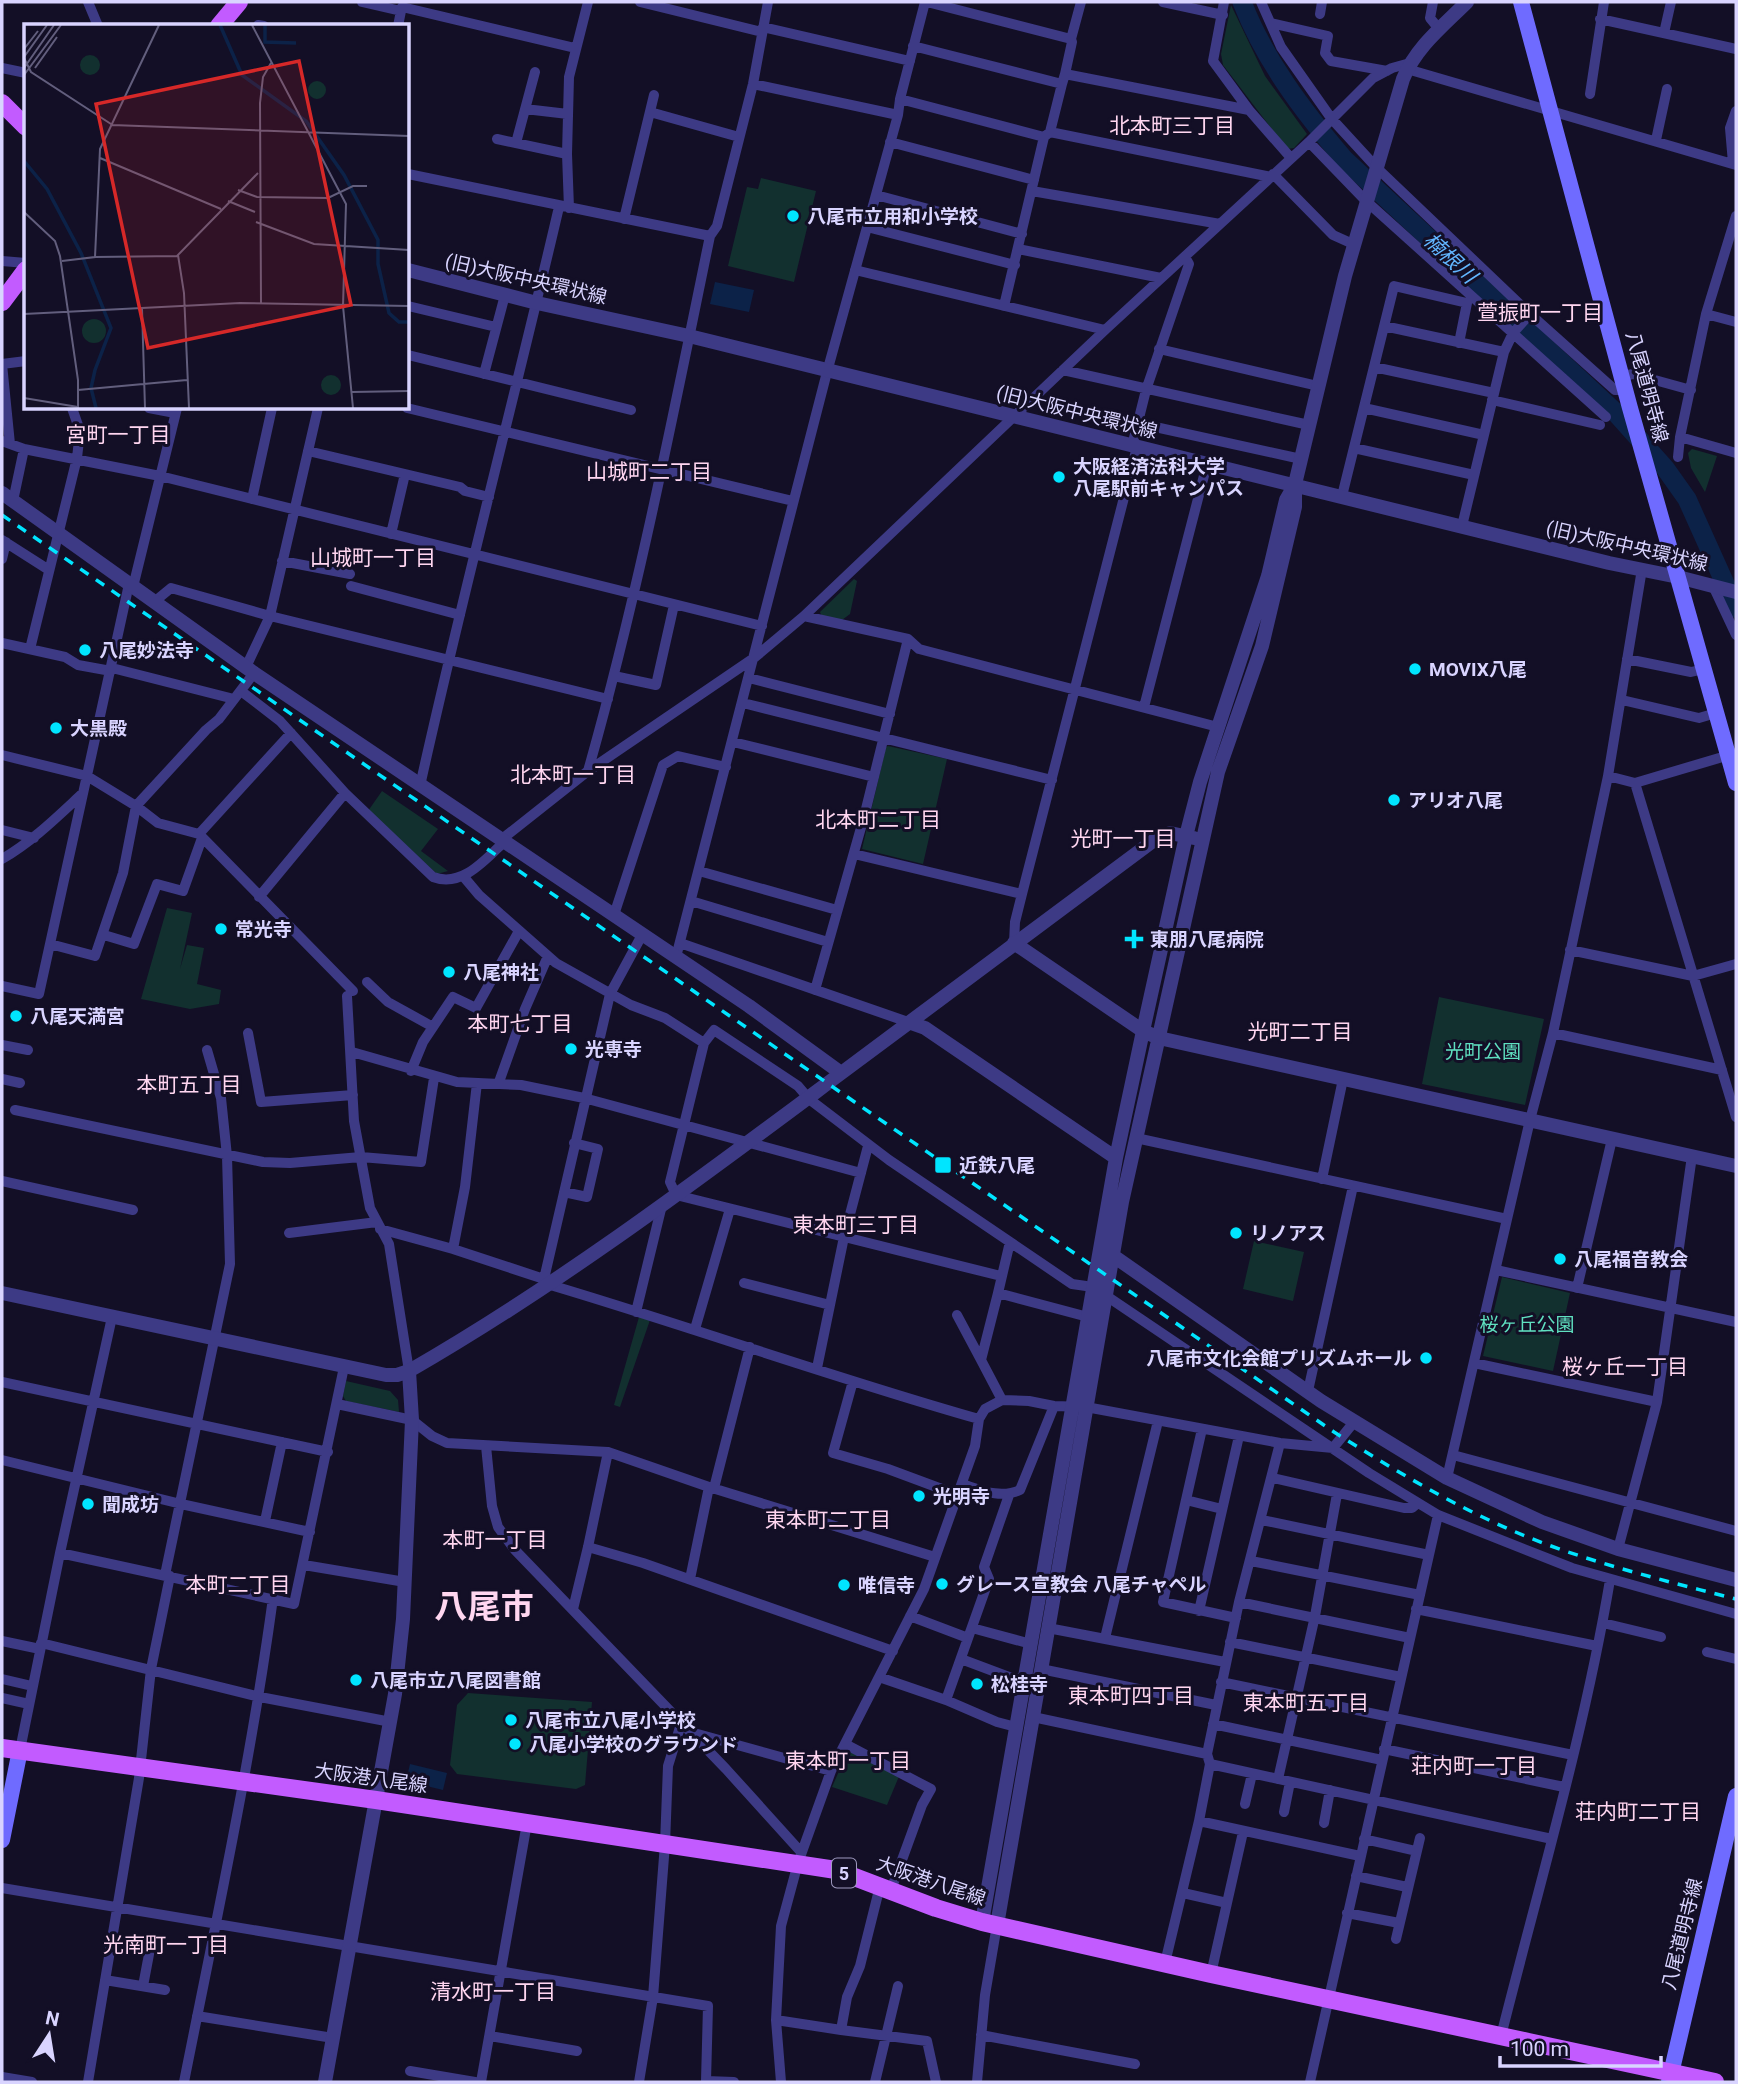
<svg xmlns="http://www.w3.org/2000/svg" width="1738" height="2084" font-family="Roboto,'Noto Sans JP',sans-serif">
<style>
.green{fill:#12302f}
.water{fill:#0c2248}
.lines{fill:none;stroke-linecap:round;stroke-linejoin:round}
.river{stroke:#0c2248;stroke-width:19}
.minor{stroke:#3d3a85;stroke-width:10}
.tertiary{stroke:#3d3a85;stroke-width:14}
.secondary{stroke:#6f6bff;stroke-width:16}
.primary{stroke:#c25bff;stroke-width:18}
.rail{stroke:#00e5ff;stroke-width:3.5;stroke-dasharray:10 9;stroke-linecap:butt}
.poi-dot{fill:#00e5ff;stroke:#130f26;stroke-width:2.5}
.labels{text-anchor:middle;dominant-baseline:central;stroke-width:6;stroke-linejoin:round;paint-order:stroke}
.shield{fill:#130f26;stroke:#9e99be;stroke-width:2}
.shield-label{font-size:18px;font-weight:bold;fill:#d9d4ff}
.poi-label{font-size:19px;font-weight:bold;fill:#d9d4ff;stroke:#130f26;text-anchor:start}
.street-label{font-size:19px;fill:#d9d4ff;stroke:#130f26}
.park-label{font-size:19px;fill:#5fe0c0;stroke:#130f26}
.neighbourhood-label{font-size:21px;fill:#ffd6f0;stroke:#130f26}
.water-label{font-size:21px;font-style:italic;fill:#62b6ff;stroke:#130f26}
.town-label{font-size:33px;font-weight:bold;fill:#ffd6f0;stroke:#130f26}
.inset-river{fill:none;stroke:#0c2248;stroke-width:3.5}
.inset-road{fill:none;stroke:#625e7d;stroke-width:2}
.view{fill:#d62828;fill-opacity:0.15;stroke:#d62828;stroke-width:3.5}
.inset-edge{fill:none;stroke:#d9d4ff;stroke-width:3.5}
</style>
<rect width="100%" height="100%" fill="#130f26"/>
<path class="green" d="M1231 5 1265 76 1307 134 1294 148 1287 149 1223 65 1221 54Z
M761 178 816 191 794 282 728 266 747 187 758 189Z
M1692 449 1717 456 1705 492 1691 468 1688 453Z
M854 579 857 581 850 614 842 620 822 617 820 612Z
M888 746 947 759 923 864 862 849 886 747Z
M382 791 438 829 421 851 448 871 437 874 368 811Z
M167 908 192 913 180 969 187 945 204 948 197 984 221 990 219 1004 190 1009 141 999Z
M1439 997 1544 1019 1525 1105 1422 1084Z
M1254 1241 1304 1252 1293 1301 1243 1289Z
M1502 1277 1570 1293 1553 1371 1483 1356Z
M639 1317 650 1320 620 1407 614 1405Z
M346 1381 390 1391 398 1400 399 1412 346 1401 343 1396Z
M468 1693 592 1702 585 1785 576 1789 457 1774 450 1765 457 1705Z
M848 1751 900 1774 887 1805 832 1787Z"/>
<path class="water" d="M715 282 754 290 749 312 710 304Z
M410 1764 447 1773 443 1790 406 1781Z"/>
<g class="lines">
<path class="river" d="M1242 2C1265 61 1303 111 1344 159L1614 411 1665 468 1687 499 1736 608"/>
<path class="minor" d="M88 2 98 26
M362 2 401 11 398 26
M640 2 762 32
M927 2 1071 39 1081 2
M1163 2 1223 15
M1224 2 1213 61 1249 110
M1261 2 1281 47 1331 118 1376 167 1530 314 1615 390H1625
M1433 2 1430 18 1439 29
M402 7 575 48
M1320 14 1322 2
M1600 19 1736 49
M1271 23 1328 36 1325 53 1331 61 1387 71
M258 25 264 26
M763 27 910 61
M1664 33 1671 2
M913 46 1062 84 1065 74 1249 110 1291 158
M2 68 26 73
M1407 69 1736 165
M1065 74 1072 42 1071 39
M753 84 898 115
M1590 94 1604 2
M900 99 1044 137
M525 109 568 114
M650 112 739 137
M1050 132 1271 177
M497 139 567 154
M1656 140 1667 89
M890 142 1034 180
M1309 142 1365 200 1606 417
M516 143 535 72
M1733 163 1730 128 1736 111
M408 174 710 236
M1273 174 1333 235 1353 244
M1032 191 1220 224
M876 195 1022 234
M569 208 567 154 569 77 588 2
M624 219 654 95
M867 227 1015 265
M1018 249 1161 278
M2 261 26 263
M855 270 1105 330
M408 306 496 327
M1004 306 1044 137 1050 132 1062 84
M1706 314 1736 322
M1384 326 1504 352 1462 526
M1159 349 1318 386
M1504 352 1513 333 1530 314
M408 355 631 410
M2 364 10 444
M2 364 26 361
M1374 367 1494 393
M1063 370 1309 425
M484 374 505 295
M1622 376 1633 374 1691 390
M1492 400 1600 425
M149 408 175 413
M407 408 793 501
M1364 408 1484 435
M1137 423 1301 459
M1680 437 1736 453
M2 441 24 449 160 476 762 626
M1132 446 1146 390 1189 264 1185 257
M1354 448 1474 475
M308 451 460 487 465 491 489 497
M1678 457 1680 437 1706 314 1736 216
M1342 496 1394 286 1467 303 1459 343
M252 499 272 408
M13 501 24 449
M391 534 405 474
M2 540 49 570
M2 559 6 542
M282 561 350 574
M351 586 460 615
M1713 586 1736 635
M133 587 177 408
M154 602 171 588 270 616 608 699
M804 616 908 639 919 649 1218 727
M2 643 65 657 78 665 111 671
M30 649 77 458 80 431 72 408
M1627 659 1691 672 1704 669
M246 667 270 616 318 408
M112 668 234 699
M614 676 656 685 674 605
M749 678 890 714
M241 691 280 721 345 793 433 877C462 888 485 860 505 841
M1622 700 1699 718 1716 713
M743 703 1052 780
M1144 707 1207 464
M733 742 874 777
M2 755 87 776 136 806 158 823 199 834 353 991
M588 771C638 595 673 415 710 236L717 226 753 84 768 2
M1608 776 1635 783 1736 1117
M1635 783 1736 753
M420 786C463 592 514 400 559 207
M2 830 34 838
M199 834 291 733
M502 839 588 771 754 658 804 616 1105 330 1309 142 1373 78 1392 68 1410 63
M854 854 1022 894
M2 859C33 841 57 817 83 793
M699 871 837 910
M463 876 479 895 556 963 631 1005 665 1018 704 1043
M259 897 345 793
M691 901 828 942
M614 915 663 765 678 756 726 767
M104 935 134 944 157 884 183 891 202 838
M680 943 911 1023
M1014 943 1015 922 1022 894 1137 447
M50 944 95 956 123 873 136 806 206 730 219 719 254 673
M1570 950 1693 976 1736 964
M676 957 827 372 898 115 900 99 925 2
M367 982 388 1002 433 1027
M2 986 39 994 129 584
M815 990 864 817 908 639
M347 996 354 1121 370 1208 389 1244 409 1371
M248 1033 261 1102 353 1095
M1553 1033 1722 1070
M2 1045 28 1050
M352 1052 457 1082 521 1085 584 1098 861 1173
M411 1071 423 1042 453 997 476 1008 519 931
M2 1079 20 1083
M499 1082 525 1009 548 956
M15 1110 263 1162 290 1163 361 1157 421 1162 434 1078
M1136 1138 1507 1219
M1322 1179 1343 1079
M2 1181 133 1210
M564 1192 587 1197 598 1149 574 1143
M380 1229 453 1249 544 1279 547 1284C692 1327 834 1378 979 1419
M289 1233 377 1222
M1010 1242 998 1293 1088 1317
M453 1249 465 1187 477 1083
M1496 1270 1736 1322
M1001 1276 676 1195 670 1182 704 1043 714 1030 798 1086 809 1099 889 1160 1072 1284 1093 1287
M544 1279 610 994 642 935
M744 1283 830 1305
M1577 1288 1612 1139
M998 1293 981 1360 1002 1400
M1105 1295 1369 1473 1438 1515 1572 1568 1736 1614
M636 1312 662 1205
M957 1315 981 1360
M695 1329 730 1209
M1474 1363 1657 1402
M817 1368 844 1237 868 1146
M853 1381 833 1453 888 1469 958 1495
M2 1382 328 1452
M1308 1391 1353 1186
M337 1404 412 1420 432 1436 447 1443 608 1452 709 1487 935 1557
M1202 1429 1163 1602 1236 1618
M486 1446 492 1506 498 1527 515 1550 726 1769 801 1852
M1453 1455 1736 1531
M2 1460 181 1504 310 1532
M1273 1478 1404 1508H1412L1418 1503
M1447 1478 1530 1120 1553 1033 1608 776 1642 569
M962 1484C981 1490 1000 1499 1020 1490L1054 1406
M714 1488 750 1347
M1186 1500 1222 1509
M1262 1520 1429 1555
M265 1521 282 1442
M588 1547 643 1563 893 1651
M1618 1549 1657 1402 1692 1156
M60 1553 294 1604 344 1367
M1251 1561 1420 1595
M304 1565 405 1582
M165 1575 230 1264 227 1156 221 1098 207 1050
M690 1579 709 1487
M1239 1602 1410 1638
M573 1609 588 1547 608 1452
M1416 1609 1597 1646
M1199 1611 1239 1436
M910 1616 968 1638
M1603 1623 1661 1637
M972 1628 1031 1644
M1048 1628 1225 1662
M1105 1638 1158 1421
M2 1641 40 1649
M1230 1642 1401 1677
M41 1643 260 1697 391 1722
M1707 1652 1736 1659
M961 1659 1009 1677 1025 1680
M1041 1669 1216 1705
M879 1677 946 1700 997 1722 1016 1727
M2 1679 32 1686
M1221 1682 1573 1755
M2 1698 29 1704
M946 1700 989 1579 984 1567 1009 1495
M1033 1717 1207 1754
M1213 1724 1382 1760
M694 1733 831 1771
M845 1744 931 1789 922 1805 891 1890
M1384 1749 1564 1787
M20 1750 60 1553 112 1317
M1210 1764 1552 1839
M1278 1779 1315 1616 1337 1494
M1245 1804 1252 1774
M1284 1812 1290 1782
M1199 1821 1360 1856
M1324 1823 1330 1790
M1364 1839 1416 1851
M1356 1876 1407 1887
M880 1886 860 1966 847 1997 841 2030 927 2041 936 2082
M2 1888 708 2006 706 2081 734 2082
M1183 1893 1227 1903
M1347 1913 1399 1923
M1396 1939 1420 1838
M112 1942 150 1949 143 1986
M1165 1963 1199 1821 1210 1764 1207 1754 1239 1602 1280 1443
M1211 1974 1243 1832
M105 1980 165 1990
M197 2016 333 2038
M776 2020 841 2030
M981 2035 1135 2064
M490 2036 577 2051
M1501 2036C1539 1885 1584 1734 1610 1580
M410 2071 475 2082
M2 2077 32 2082
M88 2082 139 1778 151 1669 170 1576
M184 2082C216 1921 251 1761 273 1598
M481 2082 527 1823
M639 2082 653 1997 665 1844 668 1766 681 1724
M781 2082 776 2020 781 1926 798 1863 831 1771 924 1589 975 1446 979 1419 985 1409 1002 1400 1029 1401 1054 1406 1086 1407 1280 1443 1333 1448 1354 1422
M875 2082 898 1986
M977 2082 985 1995 997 1925
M1310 2082 1438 1515"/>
<path class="tertiary" d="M408 270 537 303 689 336 1609 563 1678 577 1736 592
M2 493 254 673 749 1006 841 1073
M1014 943 1143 1031 1159 1038 1736 1166
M911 1023 925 1028 1116 1158
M1109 1249 1112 1255 1321 1401 1447 1478 1542 1522 1618 1549 1736 1580
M2 1293 386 1375H397L409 1371C562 1283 703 1176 844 1071 947 994 1050 918 1153 841L1170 833 1194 838
M982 1922 1116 1158 1143 1031 1186 836 1200 782 1268 576 1286 500 1294 486
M997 1925 1122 1202 1218 772 1262 646 1295 507V484L1345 276 1403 79C1416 47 1443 26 1467 2
M325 2082 395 1694 403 1619 412 1420 409 1371"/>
<path class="secondary" d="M1521 2 1630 408 1736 783
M2 1840 20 1750
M1669 2082 1736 1796"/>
<path class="primary" d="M219 26 239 2
M2 103 26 127
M2 302 26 270
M2 1748 376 1800 836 1870 936 1908 982 1922 1211 1974 1715 2082"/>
<path class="rail" d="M2 515 1334 1432C1403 1476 1474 1518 1551 1546 1612 1568 1674 1583 1736 1599"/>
</g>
<g class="poi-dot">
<circle cx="793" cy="216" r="7"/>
<circle cx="1059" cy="477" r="7"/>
<circle cx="85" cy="650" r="7"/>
<circle cx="1415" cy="669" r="7"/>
<circle cx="56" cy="728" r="7"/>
<circle cx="1394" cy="800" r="7"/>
<circle cx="221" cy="929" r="7"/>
<path d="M1130.5 928.5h7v7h7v7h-7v7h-7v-7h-7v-7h7z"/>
<circle cx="449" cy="972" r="7"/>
<circle cx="16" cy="1016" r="7"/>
<circle cx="571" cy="1049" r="7"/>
<rect x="934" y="1156" width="18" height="18" rx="3.5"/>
<circle cx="1236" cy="1233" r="7"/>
<circle cx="1560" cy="1259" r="7"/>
<circle cx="1426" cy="1358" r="7"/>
<circle cx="919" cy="1496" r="7"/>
<circle cx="88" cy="1504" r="7"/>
<circle cx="942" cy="1584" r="7"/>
<circle cx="844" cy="1585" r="7"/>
<circle cx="356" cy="1680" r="7"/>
<circle cx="977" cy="1684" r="7"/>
<circle cx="511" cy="1720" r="7"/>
<circle cx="515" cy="1744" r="7"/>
</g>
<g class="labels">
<rect class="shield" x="832" y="1858.5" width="24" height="29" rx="5"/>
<g class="shield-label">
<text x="844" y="1873">5</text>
</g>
<g class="poi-label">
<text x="807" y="216">八尾市立用和小学校</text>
<text x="1073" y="466">大阪経済法科大学<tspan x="1073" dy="22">八尾駅前キャンパス</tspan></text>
<text x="99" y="650">八尾妙法寺</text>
<text x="1429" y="669">MOVIX八尾</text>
<text x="70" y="728">大黒殿</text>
<text x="1408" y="800">アリオ八尾</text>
<text x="235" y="929">常光寺</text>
<text x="1150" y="939">東朋八尾病院</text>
<text x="463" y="972">八尾神社</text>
<text x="30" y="1016">八尾天満宮</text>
<text x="585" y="1049">光専寺</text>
<text x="959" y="1165">近鉄八尾</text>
<text x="1250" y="1233">リノアス</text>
<text x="1574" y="1259">八尾福音教会</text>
<text x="1412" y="1358" text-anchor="end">八尾市文化会館プリズムホール</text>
<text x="933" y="1496">光明寺</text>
<text x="102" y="1504">聞成坊</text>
<text x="956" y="1584">グレース宣教会 八尾チャペル</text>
<text x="858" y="1585">唯信寺</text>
<text x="370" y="1680">八尾市立八尾図書館</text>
<text x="991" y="1684">松桂寺</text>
<text x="525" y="1720">八尾市立八尾小学校</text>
<text x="529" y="1744">八尾小学校のグラウンド</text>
</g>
<g class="street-label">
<text transform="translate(526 279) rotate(13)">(旧)大阪中央環状線</text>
<text transform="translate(1647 387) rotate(75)">八尾道明寺線</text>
<text transform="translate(1077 412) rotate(14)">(旧)大阪中央環状線</text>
<text transform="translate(1627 546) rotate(13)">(旧)大阪中央環状線</text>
<text transform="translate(371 1778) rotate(8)">大阪港八尾線</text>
<text transform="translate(931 1881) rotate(19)">大阪港八尾線</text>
<text transform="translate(1682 1934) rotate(-76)">八尾道明寺線</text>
</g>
<g class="park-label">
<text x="1483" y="1051">光町公園</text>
<text x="1527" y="1324">桜ヶ丘公園</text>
</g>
<g class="neighbourhood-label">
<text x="1172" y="126">北本町三丁目</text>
<text x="1540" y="313">萱振町一丁目</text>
<text x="118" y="435">宮町一丁目</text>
<text x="649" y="472">山城町二丁目</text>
<text x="373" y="558">山城町一丁目</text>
<text x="573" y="775">北本町一丁目</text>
<text x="878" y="820">北本町二丁目</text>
<text x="1123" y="839">光町一丁目</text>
<text x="520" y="1024">本町七丁目</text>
<text x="1300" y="1032">光町二丁目</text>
<text x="189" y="1085">本町五丁目</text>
<text x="856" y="1225">東本町三丁目</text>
<text x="1625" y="1367">桜ヶ丘一丁目</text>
<text x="828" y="1520">東本町二丁目</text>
<text x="495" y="1540">本町一丁目</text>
<text x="238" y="1585">本町二丁目</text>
<text x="1131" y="1696">東本町四丁目</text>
<text x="1306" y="1703">東本町五丁目</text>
<text x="848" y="1761">東本町一丁目</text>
<text x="1474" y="1766">荘内町一丁目</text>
<text x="1638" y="1812">荘内町二丁目</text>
<text x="166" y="1945">光南町一丁目</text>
<text x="493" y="1992">清水町一丁目</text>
</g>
<g class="water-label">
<text transform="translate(1450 258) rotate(43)">楠根川</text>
</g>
<g class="town-label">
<text x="484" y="1606">八尾市</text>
</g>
</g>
<g transform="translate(24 24)">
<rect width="385" height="385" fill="#130f26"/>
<path d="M56 41a10 10 0 1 1 20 0a10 10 0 1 1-20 0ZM284 66a9 9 0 1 1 18 0a9 9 0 1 1-18 0ZM58 307a12 12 0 1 1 24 0a12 12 0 1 1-24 0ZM297 361a10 10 0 1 1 20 0a10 10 0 1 1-20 0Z" fill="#12302f"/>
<path class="inset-river" d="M196 1 218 51 282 97 320 151 354 216V240L365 289 375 298H385M241 1V18L272 19M0 137 23 165 57 229 87 304 71 346 67 364 72 384"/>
<path class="inset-road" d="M228 1 322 180 319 282 329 384M0 25 14 7M0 33 23 1M0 34 7 48 87 100M0 44 30 1M11 44 33 13M0 51 37 1M88 101 385 112M76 134 197 185M214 166 233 173 304 174 329 162H343M204 177 231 188M0 188 31 217 36 232 54 356V384M232 198 290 220 385 226M154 231 160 269 165 384M71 233 153 232 234 149M38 237 71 233 76 125 135 1M237 279 236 79 239 53 247 39M118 285 121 384M0 290 216 279 385 282M54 366 163 356M328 368 385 367M0 374 54 383"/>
<path class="view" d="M275 37 327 281 124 324 72 80Z"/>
<rect width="385" height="385" class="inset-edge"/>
</g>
<rect width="1738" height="2084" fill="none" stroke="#d9d4ff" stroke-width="7"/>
<g transform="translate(49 2035) rotate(12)" stroke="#130f26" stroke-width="5" paint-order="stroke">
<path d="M0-5L12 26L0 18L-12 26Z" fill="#d9d4ff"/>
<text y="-10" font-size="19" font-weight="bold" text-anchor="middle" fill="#d9d4ff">N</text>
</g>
<path d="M1500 2056v10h161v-10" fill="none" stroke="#d9d4ff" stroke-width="3.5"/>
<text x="1510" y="2056" font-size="21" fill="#d9d4ff" stroke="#130f26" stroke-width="5" paint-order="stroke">100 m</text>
</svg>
